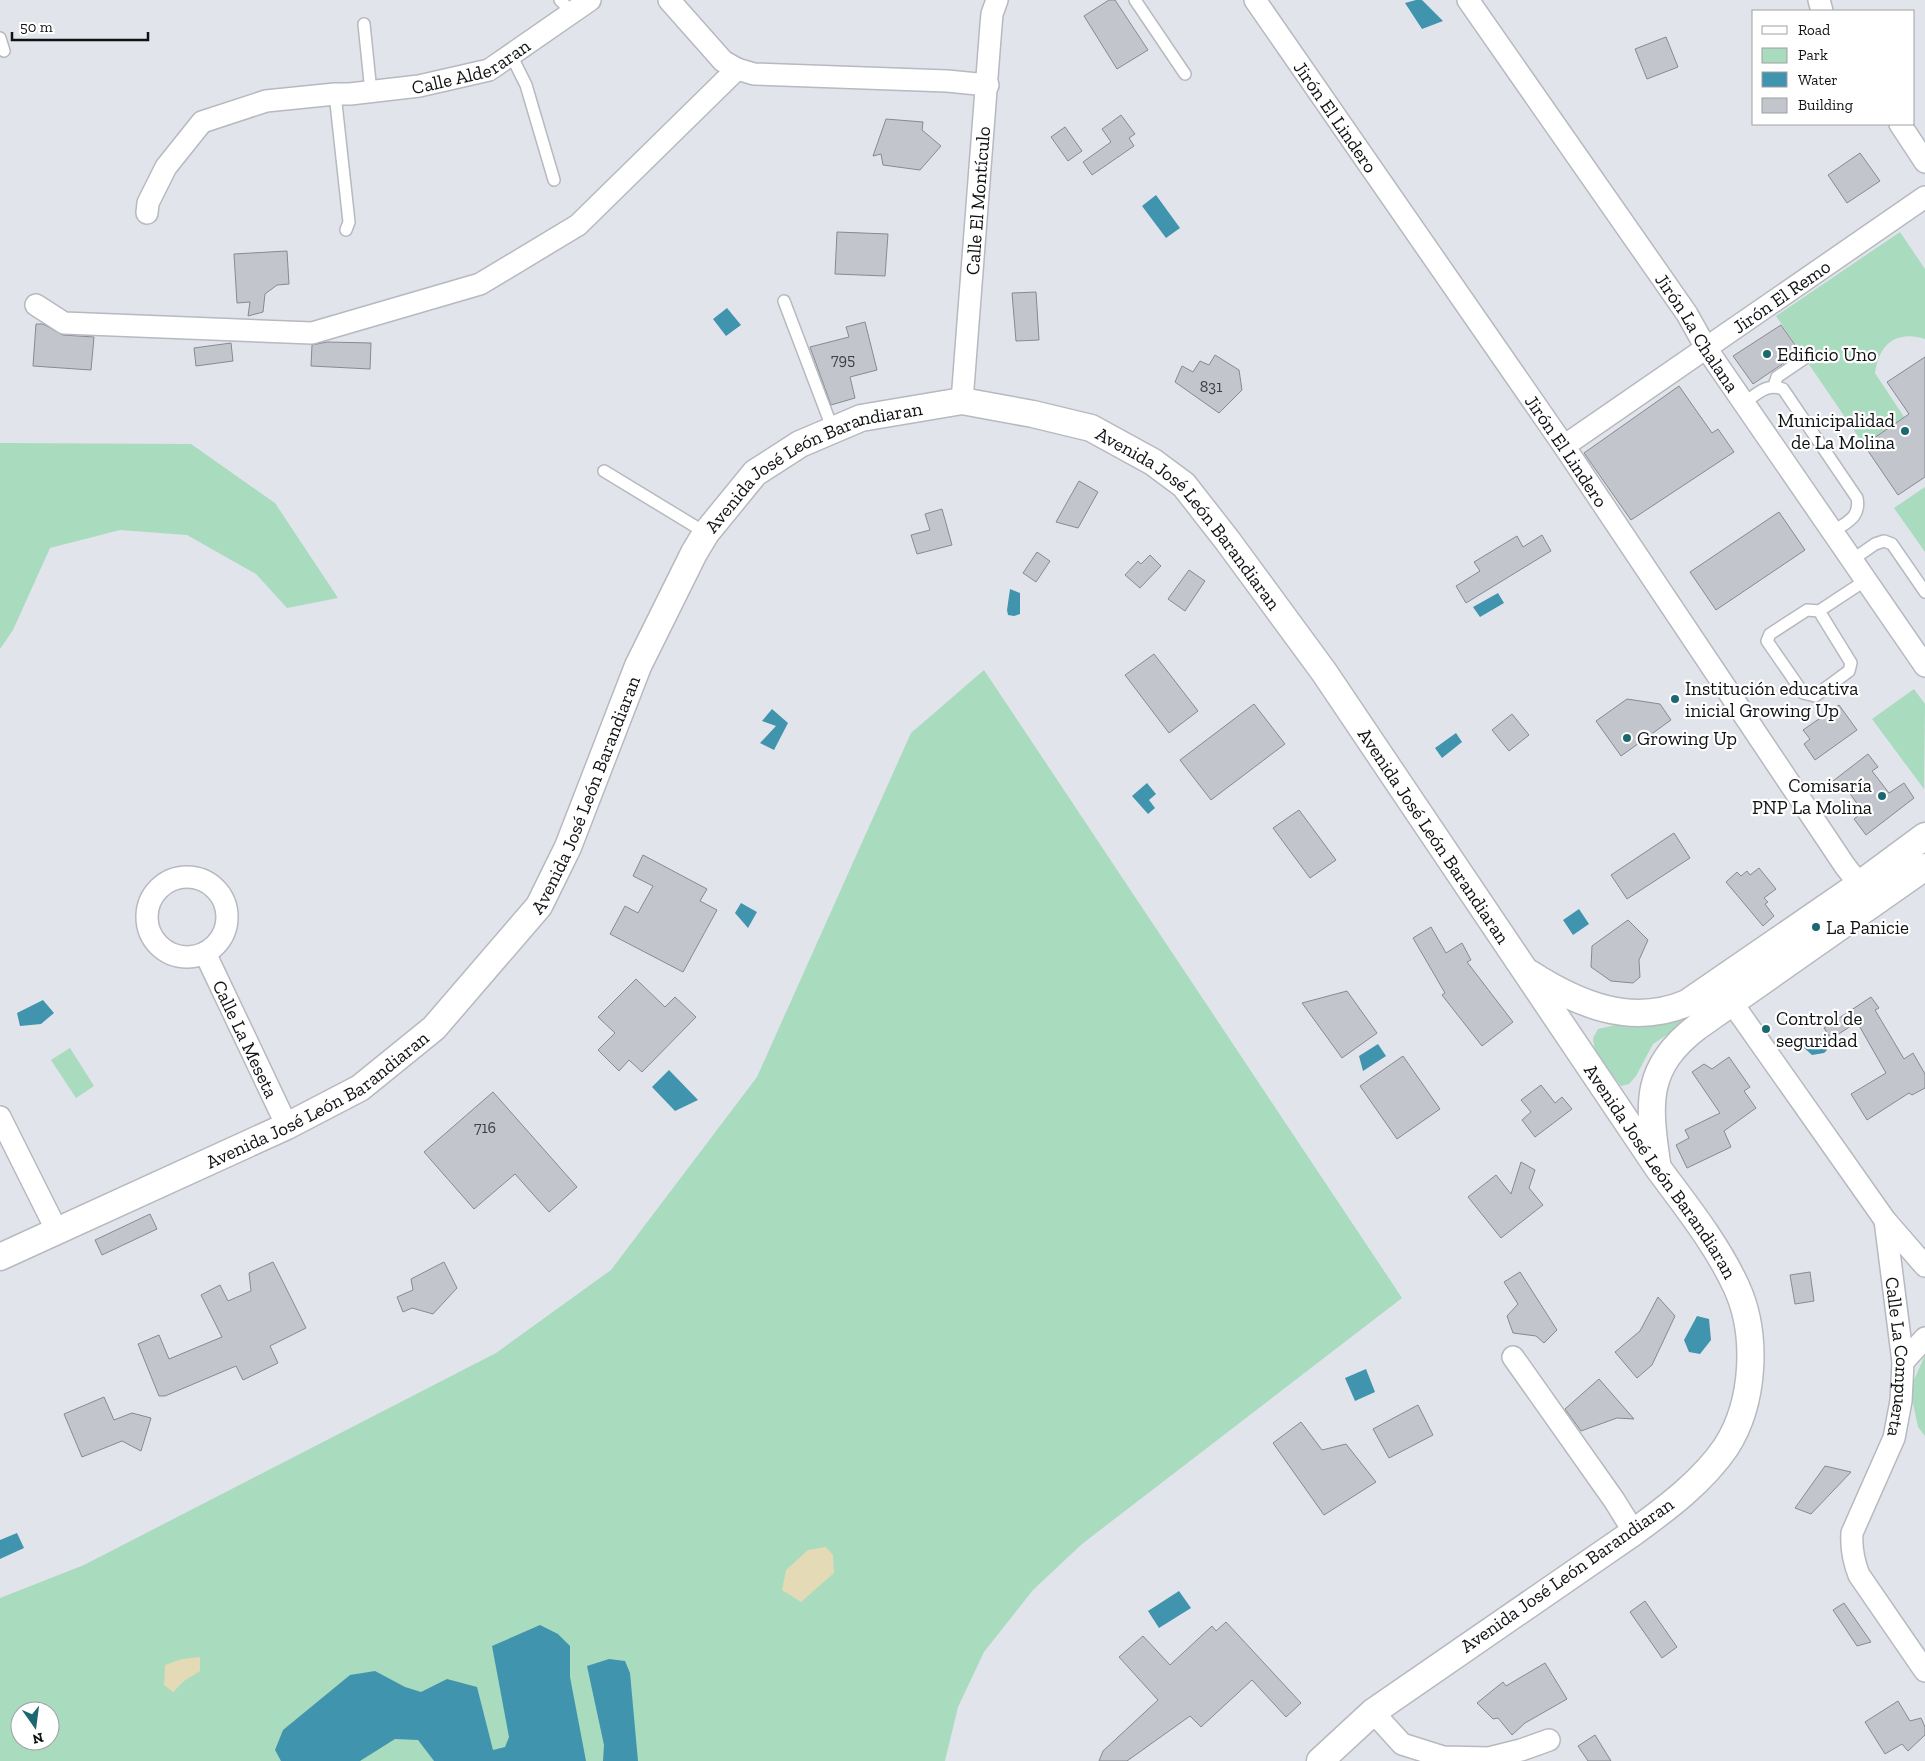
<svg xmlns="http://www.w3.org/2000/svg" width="1925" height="1761" font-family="'Zilla Slab',serif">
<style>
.green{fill:#a9dbbe;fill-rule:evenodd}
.sand{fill:#e4dab5}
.water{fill:#4194ad}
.building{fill:#c2c5cc;stroke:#888a90}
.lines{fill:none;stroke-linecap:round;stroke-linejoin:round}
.service-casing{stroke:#b7b9c0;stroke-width:14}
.minor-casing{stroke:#b7b9c0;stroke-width:24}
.tertiary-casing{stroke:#b7b9c0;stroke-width:29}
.service{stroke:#fff;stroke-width:11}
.minor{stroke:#fff;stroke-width:21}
.tertiary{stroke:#fff;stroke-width:26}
.poi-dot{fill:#1c6870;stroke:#fff;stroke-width:2}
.labels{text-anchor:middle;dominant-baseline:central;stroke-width:4.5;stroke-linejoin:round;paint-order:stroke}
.number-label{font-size:16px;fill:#3c3e41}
.street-label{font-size:19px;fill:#101113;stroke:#fff}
.poi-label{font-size:19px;fill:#101113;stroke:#fff;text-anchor:start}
</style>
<rect width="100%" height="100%" fill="#e1e4eb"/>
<path class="green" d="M1900 232 1925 269V339C1896 330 1879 344 1875 373L1904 417 1864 445 1776 316Z
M0 443 191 444 275 503 338 598 287 608 256 574 187 535 120 530 50 548 13 630 0 649Z
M1925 487V552L1894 508Z
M984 670 1402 1298 1082 1544 1033 1590 984 1652 958 1707 945 1761H0V1598L84 1565 496 1353 611 1270 757 1077 911 733ZM20 1711H50V1741H20Z
M1914 689 1925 704 1924 789 1872 719Z
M1717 1002 1653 1044 1636 1076 1629 1084 1621 1086 1595 1053 1593 1038 1598 1029Z
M70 1048 94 1086 76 1098 51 1060Z
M1925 1355V1436L1918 1427 1910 1389Z"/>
<path class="sand" d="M826 1547 833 1555 834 1573 801 1602 782 1590 786 1570 808 1550Z
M200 1657V1671L184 1681 173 1692 164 1685 165 1665 182 1659Z"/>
<path class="water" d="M1416 0H1422L1443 21 1422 29 1405 3Z
M1156 195 1180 228 1166 238 1142 206Z
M727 308 741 325 726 336 713 319Z
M1010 589 1020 593V614L1014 616 1008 615 1007 610Z
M1498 593 1504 603 1480 617 1473 607Z
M772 709 788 723 774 750 760 743 776 726 762 721Z
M1456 733 1462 742 1442 758 1435 748Z
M1147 783 1156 794 1149 800 1155 808 1148 814 1132 796Z
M741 903 757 912 748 928 735 913Z
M1579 909 1589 924 1573 935 1563 920Z
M43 1000 54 1013 41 1024 20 1026 17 1013Z
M1805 1040 1813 1043 1823 1041 1827 1050 1824 1053 1812 1055 1801 1045Z
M1378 1044 1386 1056 1363 1071 1359 1056Z
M669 1070 698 1100 675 1111 652 1087Z
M1697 1316 1709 1319 1711 1340 1700 1354 1689 1352 1684 1340Z
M1366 1369 1375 1392 1355 1401 1345 1378Z
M17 1533 24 1548 0 1559V1540Z
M1179 1591 1191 1608 1159 1628 1148 1611Z
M540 1625 558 1634 570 1646V1677L586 1761H434L418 1740 395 1739 360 1761H281L275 1750 283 1730 350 1675 375 1671 405 1687 421 1692 447 1679 477 1687 493 1750 505 1747 509 1737 492 1646Z
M609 1659 625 1661 630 1673 638 1761H603L604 1745 587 1666Z"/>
<path class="building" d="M1109 0H1115L1148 50 1117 69 1084 16Z
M1666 37 1678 67 1647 79 1635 49Z
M1121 115 1135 134 1129 138 1134 146 1092 175 1083 162 1111 142 1102 129Z
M886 119 923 122 922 130 941 146 920 170 883 165 881 154 873 156Z
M1065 127 1082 151 1068 161 1051 137Z
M1860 153 1880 181 1847 203 1828 175Z
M837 232 888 234 885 276 835 274Z
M287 251 289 284 277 285 265 294 263 312 248 316 250 302 237 303 234 254Z
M1036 292 1039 340 1016 341 1012 293Z
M865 322 877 370 850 377 855 398 831 405 810 347 849 337 846 327Z
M36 324H43L63 335 94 337 91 370 33 366Z
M1781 325 1800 352 1753 384 1733 356Z
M327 342 371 343 370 369 311 366 312 345Z
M231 343 233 361 196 366 194 348Z
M1215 355 1239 370 1242 390 1219 413 1175 382 1182 366 1193 372 1200 361 1209 365Z
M1925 357V477L1898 495 1864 445 1909 414 1887 382Z
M1679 386 1712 433 1718 429 1734 452 1631 520 1584 453Z
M1079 481 1098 492 1078 528 1056 522Z
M942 509 952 545 917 554 911 535 930 530 925 514Z
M1779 512 1805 550 1716 610 1690 572Z
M1542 535 1551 551 1466 603 1456 586 1480 571 1474 562 1517 536 1523 547Z
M1037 552 1050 561 1036 582 1023 573Z
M1150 555 1161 566 1140 588 1125 575 1138 561 1141 564Z
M1189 570 1205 581 1185 611 1168 599Z
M1154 654 1198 711 1169 733 1125 675Z
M1627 699 1660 704 1671 720 1621 756 1596 721Z
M1254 704 1285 744 1211 800 1180 760Z
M1839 705 1857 730 1815 760 1804 744 1810 739 1803 730Z
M1512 714 1529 735 1509 751 1492 730Z
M1868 754 1878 767 1872 771 1889 793 1904 783 1914 798 1866 835 1854 819 1863 812 1846 788 1841 791 1833 781Z
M1299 810 1336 860 1310 878 1273 828Z
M1674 833 1690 858 1627 899 1611 875Z
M643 855 707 889 700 901 717 910 683 972 610 934 625 906 638 913 653 886 633 876Z
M1759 868 1776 889 1764 898 1768 902 1765 904 1774 916 1763 926 1726 882 1737 872 1741 876 1747 871 1750 875Z
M1628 920 1648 940 1639 960 1640 977 1633 983 1611 981 1591 967 1592 946Z
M1431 927 1446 953 1462 943 1471 960 1467 962 1513 1022 1482 1046 1442 995 1445 993 1413 938Z
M636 979 665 1007 675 997 696 1017 642 1072 629 1060 619 1071 598 1050 615 1033 598 1017Z
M1347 991 1377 1033 1342 1058 1302 1003Z
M1871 997 1879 1008 1875 1010 1904 1059 1913 1053 1925 1074V1088L1912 1095 1909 1093 1867 1120 1851 1094 1886 1073 1857 1022 1831 1039 1824 1028Z
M1403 1056 1440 1109 1397 1139 1360 1086Z
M1729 1057 1750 1087 1744 1091 1756 1108 1724 1131 1731 1147 1687 1168 1676 1145 1689 1138 1685 1130 1720 1113 1692 1072 1704 1064 1712 1069Z
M1541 1085 1555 1103 1562 1097 1572 1109 1535 1137 1522 1120 1531 1112 1521 1100Z
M493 1092 577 1187 549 1212 515 1174 474 1209 424 1152Z
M1521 1162 1535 1170 1529 1188 1543 1205 1501 1238 1468 1197 1496 1175 1511 1194Z
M150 1214 157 1229 102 1255 95 1240Z
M273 1262 306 1328 270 1346 278 1363 243 1380 236 1366 165 1396H159L138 1344 159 1335 169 1359 222 1337 201 1295 220 1285 228 1301 251 1291 249 1273Z
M444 1262 457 1288 433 1314 412 1308 403 1312 397 1297 413 1290 411 1279Z
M1520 1272 1557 1330 1544 1343 1536 1336 1513 1333 1507 1316 1518 1304 1504 1282Z
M1810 1272 1814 1301 1795 1304 1790 1275Z
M1658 1297 1675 1316 1652 1365 1637 1378 1615 1352 1640 1331Z
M1599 1379 1634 1419 1617 1418 1581 1431 1565 1409Z
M104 1397 114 1420 132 1413 151 1418 141 1451 122 1441 82 1457 64 1414Z
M1418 1405 1433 1435 1389 1458 1373 1429Z
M1301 1422 1322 1450 1346 1444 1376 1482 1324 1515 1273 1443Z
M1825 1466 1851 1472 1811 1514 1795 1508Z
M1645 1601 1677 1647 1662 1658 1630 1612Z
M1844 1603 1871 1642 1857 1646 1833 1610Z
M1226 1622 1301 1703 1286 1717 1252 1680 1201 1727 1190 1716 1127 1761H1099L1103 1751 1158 1700 1119 1657 1143 1636 1170 1665 1212 1626 1216 1631Z
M1545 1663 1567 1699 1525 1723 1512 1735 1498 1718 1493 1719 1477 1703 1503 1682 1506 1686Z
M1898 1701 1910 1721 1921 1718 1925 1727V1735L1908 1751 1902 1744 1885 1754 1865 1722Z
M1595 1735 1611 1761H1588L1578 1746Z"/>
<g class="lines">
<g class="service-casing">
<path id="service" d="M560 0 572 12
M1135 0 1185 74
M364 24 371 92
M0 38 4 51
M511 55 526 85 554 180
M335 94 349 222 346 230
M784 301 833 430
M1774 386 1777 377 1805 358
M1744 403C1757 394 1766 383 1783 389L1857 498C1861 518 1846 522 1833 532
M604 471 706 533
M1852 560 1875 544 1884 541 1892 544 1925 592
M1807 610 1819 611 1851 663 1849 671 1815 696 1803 693 1767 641 1770 634Z
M1819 611 1866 580"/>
</g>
<g class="minor-casing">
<g id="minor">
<path d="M669 0 723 61 737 69 754 74 947 81 988 85"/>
<path id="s1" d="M1255 0 1564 446 1845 866 1868 895"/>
<path id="s2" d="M1468 0 1687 314 1706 348 1925 666"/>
<path d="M1819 0 1822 11"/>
<path d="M1900 124 1925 162"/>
<path id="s3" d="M147 213 148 203 166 167 202 122 266 101 335 94H350L419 86 489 70 590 0"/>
<path d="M36 305 64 323 312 333 480 284 578 225 737 69"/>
<path id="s4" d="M962 401 991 25 992 14 997 0"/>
<path id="s5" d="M1564 446 1925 197"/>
<circle cx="187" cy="917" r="40"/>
<path id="s6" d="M205 953 287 1126"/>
<path d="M1723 990 1885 1220 1925 1266"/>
<path d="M0 1117 57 1231"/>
<path id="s7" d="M1885 1220 1903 1362 1901 1401 1894 1438 1852 1533C1851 1548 1853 1560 1859 1575L1925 1671"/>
<path d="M1513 1357 1614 1500 1634 1532"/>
<path d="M1903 1362 1925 1338"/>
<path d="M1373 1712 1402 1744 1443 1757 1489 1758 1521 1750 1549 1740"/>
</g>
</g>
<g class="tertiary-casing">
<g id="tertiary">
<path d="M1529 973C1577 1004 1631 1027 1687 1003L1860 884 1925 836"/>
<path d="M1657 1163C1648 1102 1645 1067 1697 1027L1925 867"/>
<path id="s8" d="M0 1257 287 1126 360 1088 434 1028 539 906 568 847 638 666 694 553 706 533 755 473 800 444 861 418 962 401 1033 414 1091 428 1153 462 1184 485 1227 540 1324 672 1658 1168C1686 1206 1716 1243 1736 1286 1758 1333 1755 1402 1726 1447 1703 1481 1667 1508 1634 1532L1373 1712 1320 1761"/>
</g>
</g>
<use href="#service" class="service"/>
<use href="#minor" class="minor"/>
<use href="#tertiary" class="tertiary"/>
</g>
<g class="poi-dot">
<circle cx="1767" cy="354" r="5"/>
<circle cx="1905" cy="431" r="5"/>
<circle cx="1675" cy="699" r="5"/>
<circle cx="1627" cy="738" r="5"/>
<circle cx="1882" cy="796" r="5"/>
<circle cx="1816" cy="927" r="5"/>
<circle cx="1766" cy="1029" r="5"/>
</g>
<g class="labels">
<g class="number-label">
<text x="843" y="359">795</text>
<text x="1211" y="386">831</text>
<text x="485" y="1127">716</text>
</g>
<g class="street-label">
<text stroke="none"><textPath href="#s3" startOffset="385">Calle Alderaran</textPath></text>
<text stroke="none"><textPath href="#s1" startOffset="142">Jirón El Lindero</textPath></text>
<text stroke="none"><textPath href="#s4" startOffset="201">Calle El Montículo</textPath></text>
<text stroke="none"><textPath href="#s5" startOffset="264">Jirón El Remo</textPath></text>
<text stroke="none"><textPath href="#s2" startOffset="404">Jirón La Chalana</textPath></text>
<text stroke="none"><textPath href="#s1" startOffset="548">Jirón El Lindero</textPath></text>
<text stroke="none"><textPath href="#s8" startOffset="1195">Avenida José León Barandiaran</textPath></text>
<text stroke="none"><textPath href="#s8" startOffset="1630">Avenida José León Barandiaran</textPath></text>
<text stroke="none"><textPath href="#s8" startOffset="775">Avenida José León Barandiaran</textPath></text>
<text stroke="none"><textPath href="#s8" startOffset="2035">Avenida José León Barandiaran</textPath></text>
<text stroke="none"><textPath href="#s6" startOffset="95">Calle La Meseta</textPath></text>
<text stroke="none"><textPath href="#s8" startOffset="355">Avenida José León Barandiaran</textPath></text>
<text stroke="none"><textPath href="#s8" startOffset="2440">Avenida José León Barandiaran</textPath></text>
<text stroke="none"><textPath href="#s7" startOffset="138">Calle La Compuerta</textPath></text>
<text transform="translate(1567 1575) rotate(-35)">Avenida José León Barandiaran</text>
</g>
<g class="poi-label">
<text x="1777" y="354">Edificio Uno</text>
<text x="1895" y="420" text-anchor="end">Municipalidad<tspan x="1895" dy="22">de La Molina</tspan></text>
<text x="1685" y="688">Institución educativa<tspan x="1685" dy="22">inicial Growing Up</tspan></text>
<text x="1637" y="738">Growing Up</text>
<text x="1872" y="785" text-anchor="end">Comisaría<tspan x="1872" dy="22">PNP La Molina</tspan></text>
<text x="1826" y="927">La Panicie</text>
<text x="1776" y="1018">Control de<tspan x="1776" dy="22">seguridad</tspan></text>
</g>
</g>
<rect x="1752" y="10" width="162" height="115" fill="#ffffff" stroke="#9fa0a1"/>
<rect x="1762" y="26" width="25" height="8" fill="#ffffff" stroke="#9fa0a1"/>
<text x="1798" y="35" font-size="15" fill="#101113">Road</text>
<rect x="1762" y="48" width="25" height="15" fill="#a9dbbe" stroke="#9fa0a1"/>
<text x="1798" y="60" font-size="15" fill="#101113">Park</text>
<rect x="1762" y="72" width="25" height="15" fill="#4194ad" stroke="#9fa0a1"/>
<text x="1798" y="85" font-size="15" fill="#101113">Water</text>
<rect x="1762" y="98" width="25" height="15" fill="#c2c5cc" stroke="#9fa0a1"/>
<text x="1798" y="110" font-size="15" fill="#101113">Building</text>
<g transform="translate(35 1726) rotate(166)"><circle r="24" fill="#ffffff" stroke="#9fa0a1"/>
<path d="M0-4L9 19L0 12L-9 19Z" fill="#1c6870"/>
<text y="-8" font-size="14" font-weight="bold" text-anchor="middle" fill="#101113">N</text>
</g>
<path d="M12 32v8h136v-8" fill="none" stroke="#101113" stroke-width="2.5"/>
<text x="20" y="32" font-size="15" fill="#101113" stroke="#ffffff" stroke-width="4" paint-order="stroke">50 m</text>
</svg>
